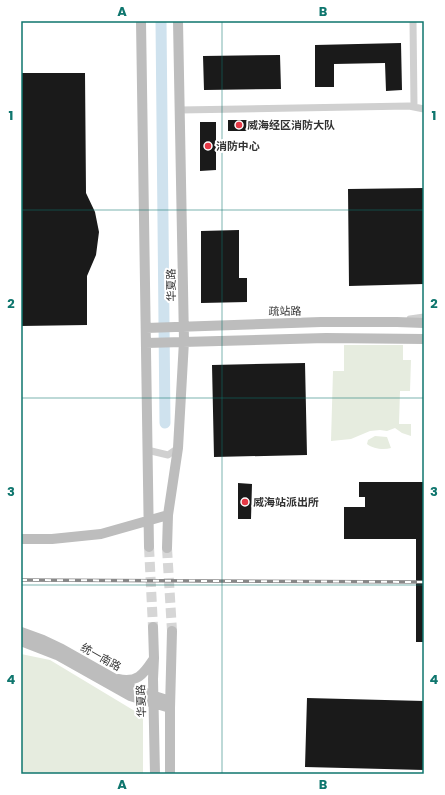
<svg xmlns="http://www.w3.org/2000/svg" width="445" height="795" font-family="Poppins,'Noto Sans SC',sans-serif">
<style>
.green{fill:#e6ecdf}
.lines{fill:none;stroke-linecap:round;stroke-linejoin:round}
.river{stroke:#cfe2ee;stroke-width:11}
.building{fill:#1a1a1a}
.secondary-tunnel{stroke:#d6d6d6;stroke-width:10;stroke-dasharray:10 5;stroke-linecap:butt}
.street{stroke:#d0d0d0;stroke-width:7}
.secondary{stroke:#bdbdbd;stroke-width:10}
.rail-casing{stroke:#888;stroke-width:3.5}
.rail{stroke:#fff;stroke-width:2;stroke-dasharray:6;stroke-linecap:butt}
.grid{fill:none;stroke:#0f766e;stroke-width:1;stroke-opacity:0.55}
.poi-dot{fill:#e63946;stroke:#fff;stroke-width:1.5}
.labels{text-anchor:middle;dominant-baseline:central;stroke-width:4;stroke-linejoin:round;paint-order:stroke}
.poi-label{font-size:11px;font-weight:bold;fill:#333;stroke:#fff;text-anchor:start}
.street-label{font-size:11px;fill:#333;stroke:#fff}
.neatline{fill:none;stroke:#0f766e;stroke-width:1.5}
.grid-label{font-size:13px;text-anchor:middle;font-weight:bold;fill:#0f766e}
</style>
<rect width="100%" height="100%" fill="#fff"/>
<path class="green" d="M344 345H403V360H411L410 391H400L399 424H411V436L402 433 395 428 387 431 380 430 370 431 351 439 331 441 333 371H344Z
M375 436 387 437 391 448C384 450 373 449 367 444L368 440Z
M21 654 50 660 143 716V774H21Z"/>
<g class="lines">
<path class="river" d="M161 21 165 423"/>
</g>
<path class="building" d="M401 43 402 90 386 91 385 63 334 64V87H315V45Z
M280 55 281 89 204 90 203 56Z
M21 73H85L86 193 95 212 99 232 96 255 87 276V325L21 326Z
M228 120H250V131H228Z
M200 122H216V170L200 171Z
M424 188V284L349 286 348 189Z
M239 230V278H247V302L201 303V231Z
M305 363 307 455 214 457 212 365Z
M359 482H424V642H416V539H344V507H365V497H359Z
M238 483 252 484 251 519H238Z
M307 698 424 701V770L305 767Z"/>
<g class="lines">
<path class="secondary-tunnel" d="M149 547 153 627
M167 548 172 631"/>
<path class="street" d="M413 21 414 106
M180 110 409 106 424 109
M410 319 424 317
M147 450 168 455 178 448"/>
<path class="secondary" d="M141 21 149 547
M146 328 321 322H397L424 323
M146 343 326 338 424 339
M21 539H52L101 534 168 515
M167 548 168 515 178 448 184 341 178 21
M153 627 154 658 153 679 155 774
M21 632 43 640 62 649 133 689 170 701
M21 641 57 655 130 696 170 708
M118 679C137 683 143 675 153 660
M170 774V708L172 631"/>
<g class="rail-casing">
<path id="rail" d="M21 580 424 582"/>
</g>
<use href="#rail" class="rail"/>
</g>
<path class="grid" d="M222 21V774M21 210H424M21 398H424M21 585H424"/>
<g class="poi-dot">
<circle cx="239" cy="125" r="4"/>
<circle cx="208" cy="146" r="4"/>
<circle cx="245" cy="502" r="4"/>
</g>
<g class="labels">
<g class="poi-label">
<text x="247" y="125">威海经区消防大队</text>
<text x="216" y="146">消防中心</text>
<text x="253" y="502">威海站派出所</text>
</g>
<g class="street-label">
<text transform="translate(171 285) rotate(-91)">华夏路</text>
<text transform="translate(285 311) rotate(-1)">疏站路</text>
<text transform="translate(101 657) rotate(29)">统一南路</text>
<text transform="translate(141 701) rotate(-92)">华夏路</text>
</g>
</g>
<rect width="445" height="795" fill="none" stroke="#ffffff" stroke-width="44"/>
<rect x="22" y="22" width="401" height="751" class="neatline"/>
<g class="grid-label">
<text x="122" y="16">A</text>
<text x="323" y="16">B</text>
<text x="11" y="120">1</text>
<text x="434" y="120">1</text>
<text x="11" y="308">2</text>
<text x="434" y="308">2</text>
<text x="11" y="496">3</text>
<text x="434" y="496">3</text>
<text x="11" y="684">4</text>
<text x="434" y="684">4</text>
<text x="122" y="789">A</text>
<text x="323" y="789">B</text>
</g>
</svg>
